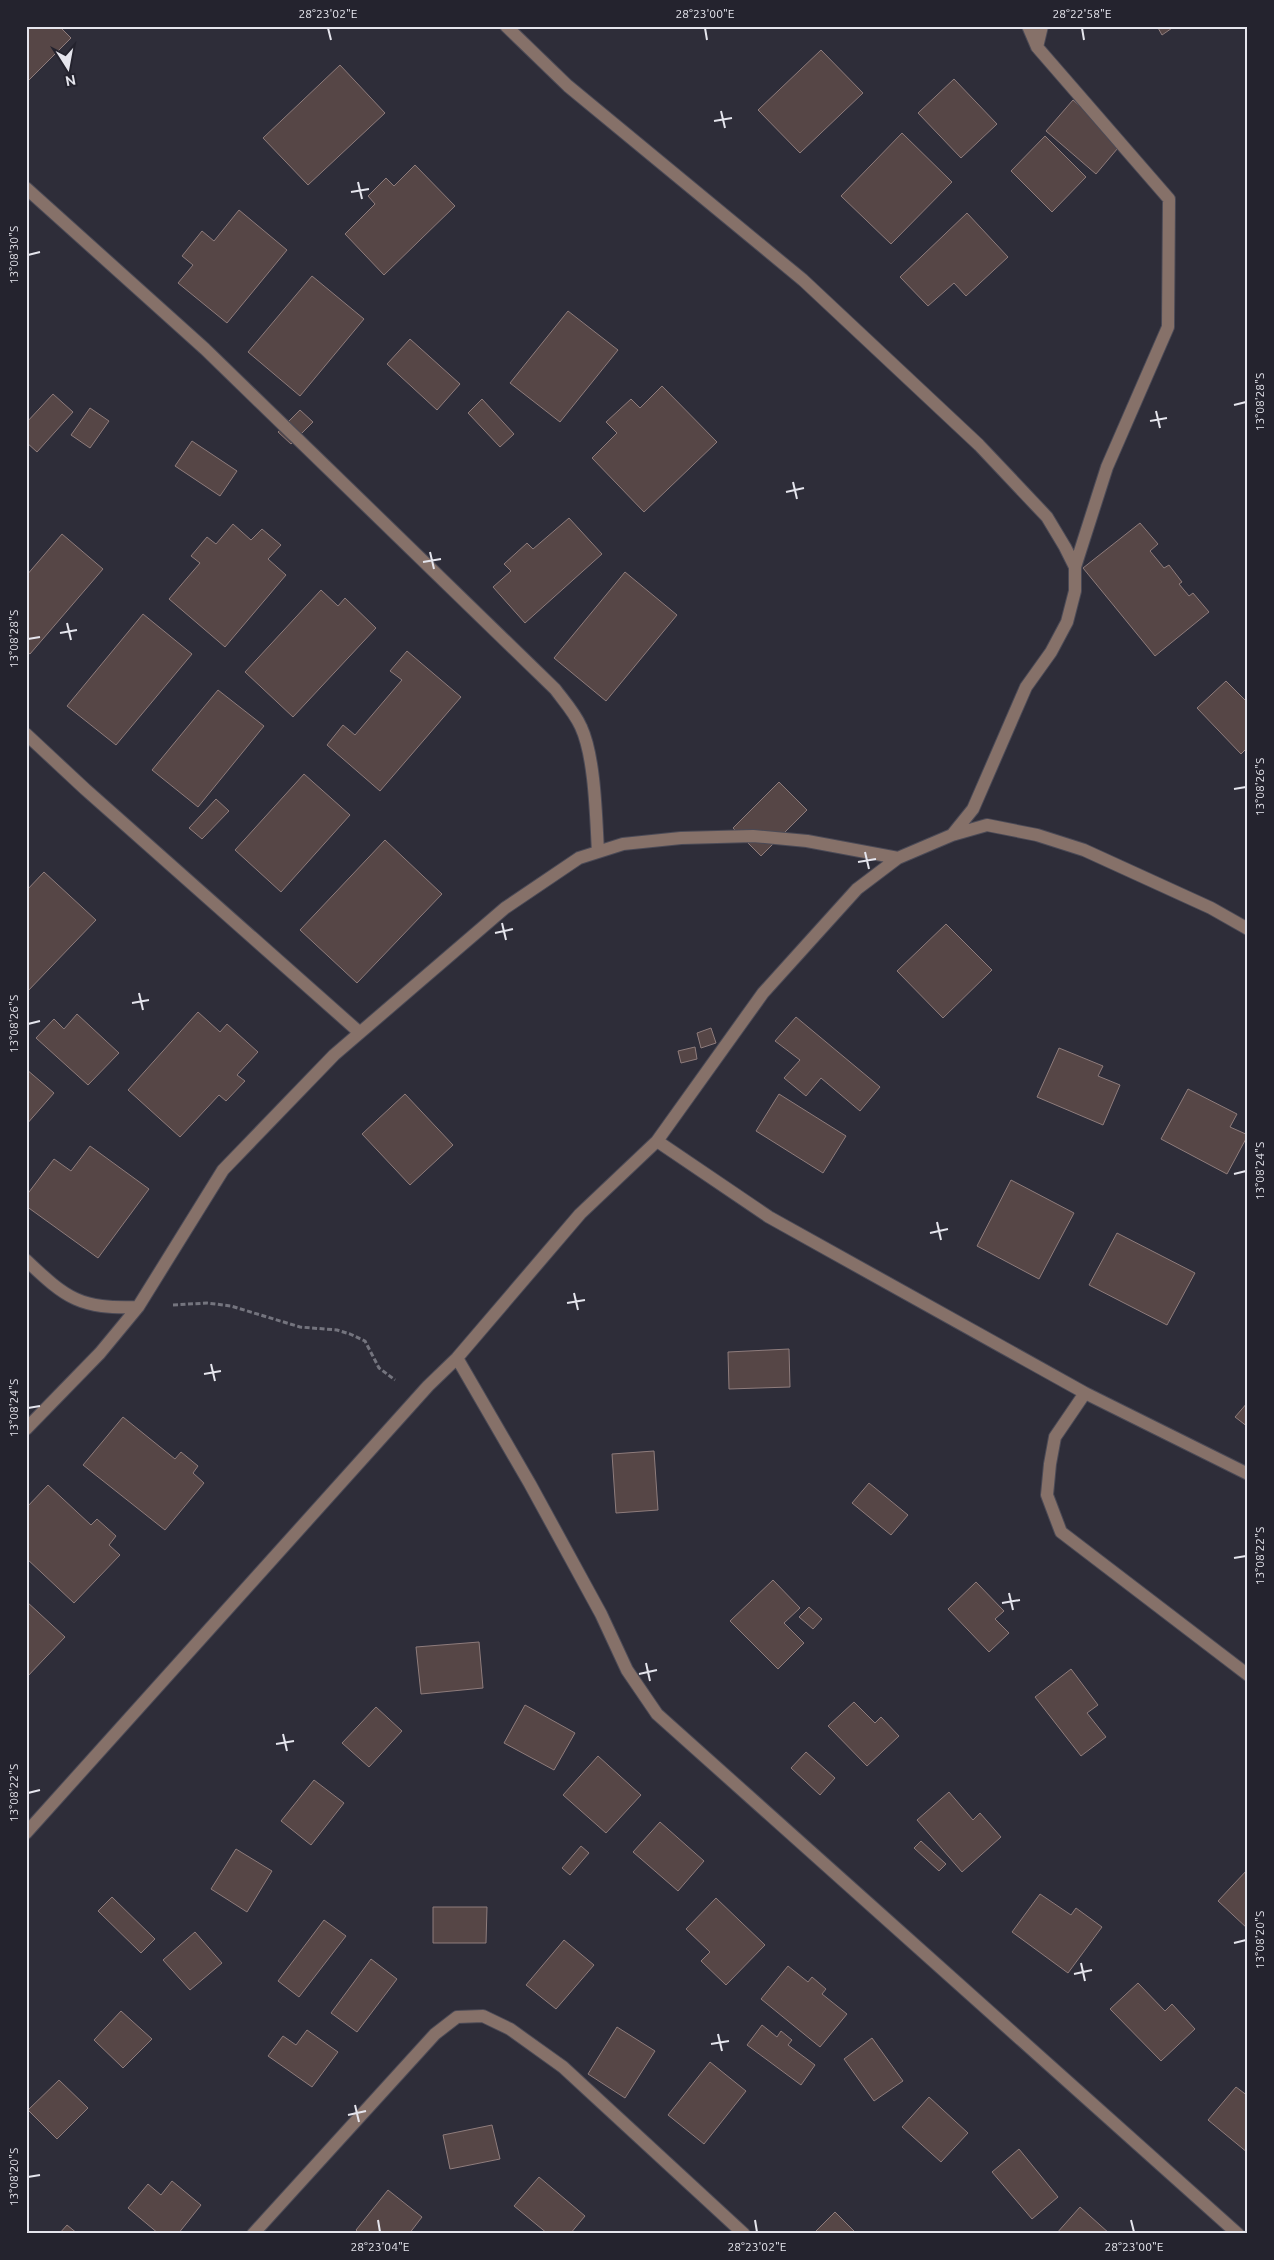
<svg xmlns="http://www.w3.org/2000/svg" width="1274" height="2260" font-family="Ubuntu,sans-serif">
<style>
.building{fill:#564646;stroke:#8e7c7c}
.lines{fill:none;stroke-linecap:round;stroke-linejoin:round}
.minor-casing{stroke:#4b4a56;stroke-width:14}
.path{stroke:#74747e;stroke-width:3;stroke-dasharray:5 2.5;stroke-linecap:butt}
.minor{stroke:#867169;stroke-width:12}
.ticks{fill:none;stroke:#e5e5ed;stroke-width:2}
.neatline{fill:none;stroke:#e5e5ed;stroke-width:2}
.ticks-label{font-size:12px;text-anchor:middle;fill:#e5e5ed}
</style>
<rect width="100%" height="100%" fill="#2e2d39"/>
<path class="building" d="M26 26H59L71 38 26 83Z
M1157 26H1175L1162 35Z
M821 50 863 93 800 153 758 110Z
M340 65 385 113 308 185 263 138Z
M954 79 997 124 961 158 918 113Z
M1073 100 1123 142 1096 174 1046 131Z
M902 133 952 182 891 244 841 196Z
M1045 136 1086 177 1052 212 1011 171Z
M415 165 455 206 384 275 345 234 375 204 368 196 386 178 394 186Z
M239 210 287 250 227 323 178 283 193 265 182 256 202 231 214 241Z
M967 213 1008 257 966 296 954 283 928 306 900 277Z
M312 276 364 319 300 396 248 352Z
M568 311 618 350 560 422 510 383Z
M410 339 460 384 437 410 387 364Z
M662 386 717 442 644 512 592 458 617 433 606 422 631 399 640 408Z
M53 394 73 412 37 452 26 442V423Z
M482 399 514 434 500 447 468 413Z
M90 408 109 421 90 448 71 435Z
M300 410 313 422 291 444 278 432Z
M192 441 237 471 220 496 175 466Z
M569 518 602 554 525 623 493 587 511 571 504 564 527 543 533 549Z
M1140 523 1158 544 1150 551 1164 568 1169 565 1182 582 1179 584 1189 596 1193 593 1209 612 1155 656 1083 568Z
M233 524 251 540 262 529 281 545 268 559 286 575 225 647 169 599 200 563 191 556 207 537 216 544Z
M62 534 103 569 30 654 26 651V576Z
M625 572 677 615 606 701 554 658Z
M321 590 338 606 345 598 376 628 293 717 245 672Z
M143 614 192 654 116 745 67 706Z
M407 651 461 697 380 791 327 745 343 725 355 735 402 680 390 671Z
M1226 681 1248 703V747L1241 754 1197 708Z
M218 690 264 726 198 807 152 770Z
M304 774 350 815 281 892 235 850Z
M779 782 807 810 761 856 733 828Z
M216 799 229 811 202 839 189 828Z
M385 840 442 894 357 983 300 930Z
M44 872 96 920 26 993V891Z
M946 924 992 970 943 1018 897 971Z
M198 1012 220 1032 227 1024 258 1052 237 1075 245 1081 226 1101 219 1095 180 1137 128 1090Z
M77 1014 119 1053 88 1085 36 1038 54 1019 64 1029Z
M796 1017 880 1087 860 1111 821 1078 806 1096 784 1078 800 1060 775 1041Z
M711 1028 716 1043 701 1048 697 1033Z
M695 1047 697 1059 681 1063 678 1051Z
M1059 1048 1103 1066 1098 1076 1120 1085 1103 1125 1037 1097Z
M26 1069 54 1093 26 1125Z
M1188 1089 1237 1114 1230 1127 1248 1135 1227 1174 1161 1139Z
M405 1094 453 1145 410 1185 362 1134Z
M779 1094 846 1136 823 1173 756 1131Z
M90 1146 149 1189 98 1258 26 1206V1196L54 1159 71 1171Z
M1011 1180 1074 1213 1039 1279 977 1246Z
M1117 1233 1195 1273 1167 1325 1089 1285Z
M789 1349 790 1387 729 1389 728 1352Z
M1248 1402V1427L1235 1417Z
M123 1417 175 1459 181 1452 198 1466 193 1473 204 1483 165 1530 83 1465Z
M654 1451 658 1510 616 1513 612 1454Z
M869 1483 908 1515 891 1535 852 1503Z
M48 1485 91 1525 97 1519 116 1536 109 1545 120 1555 74 1603 26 1558V1508Z
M773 1580 800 1608 784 1623 804 1643 778 1669 730 1621Z
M976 1582 1004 1611 995 1619 1009 1633 989 1652 948 1609Z
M26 1601 65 1637 26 1678Z
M809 1607 822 1619 813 1629 799 1617Z
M479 1642 483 1688 421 1694 416 1647Z
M1071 1669 1098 1705 1087 1713 1106 1737 1081 1756 1035 1697Z
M854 1702 875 1723 881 1717 899 1736 867 1766 828 1726Z
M525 1705 575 1733 554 1770 504 1743Z
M376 1707 402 1731 369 1767 342 1743Z
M806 1752 835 1778 820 1795 791 1768Z
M598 1756 641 1795 606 1833 563 1795Z
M314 1780 344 1803 311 1845 281 1821Z
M949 1792 973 1820 980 1813 1001 1837 962 1872 917 1820Z
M660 1822 704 1861 678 1891 633 1852Z
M921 1841 946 1864 939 1871 914 1848Z
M581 1846 589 1853 570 1875 562 1868Z
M236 1849 272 1871 247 1912 211 1889Z
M1248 1869V1929L1218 1901Z
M1040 1894 1071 1915 1076 1908 1102 1927 1068 1973 1012 1932Z
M112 1897 155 1939 141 1953 98 1911Z
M716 1898 765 1945 726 1985 701 1961 710 1952 686 1929Z
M433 1907H487L486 1943H433Z
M324 1920 346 1936 299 1997 278 1981Z
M195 1932 222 1963 190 1990 163 1960Z
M564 1940 594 1965 556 2009 526 1985Z
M371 1959 397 1979 357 2032 331 2013Z
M788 1966 808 1982 812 1977 826 1989 822 1994 847 2014 820 2047 761 1999Z
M1138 1983 1165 2011 1172 2004 1195 2029 1161 2061 1110 2009Z
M121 2011 152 2039 123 2068 94 2040Z
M762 2025 777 2037 781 2031 792 2040 788 2045 815 2065 801 2085 747 2045Z
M617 2027 655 2051 625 2098 588 2074Z
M307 2030 338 2052 312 2087 268 2056 283 2036 296 2045Z
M872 2038 903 2081 874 2101 844 2059Z
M710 2062 746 2091 704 2144 668 2115Z
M59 2080 88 2108 57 2139 28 2110Z
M1236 2087 1248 2096V2153L1208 2120Z
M929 2097 968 2133 941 2162 902 2127Z
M492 2125 500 2159 450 2169 443 2135Z
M1019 2149 1058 2197 1032 2219 992 2172Z
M539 2177 585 2216 570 2234H548L514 2206Z
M172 2181 201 2205 178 2234H159L128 2208 148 2184 161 2195Z
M388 2190 422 2217 409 2234H360L356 2230Z
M1080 2207 1110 2234H1056Z
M835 2212 857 2234H813Z
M67 2225 78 2234H59Z"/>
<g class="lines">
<g class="minor-casing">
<path id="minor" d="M506 26 568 86 803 280 979 445 1047 517 1065 547 1075 567V591L1067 622 1051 652 1026 687 973 809 952 835
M1028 26 1037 47
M1042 26 1037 47 1169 199 1168 327 1107 467 1075 567
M26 188 205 349 555 689C564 701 575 713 581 727 595 757 596 817 598 852
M26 734 85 789 359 1032
M657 1141 763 993 857 889 898 858 952 835 987 825 1037 835 1084 850 1211 908 1248 929
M26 1260C67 1299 80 1309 138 1307
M457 1358 530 1484 601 1614 627 1670 657 1714 1238 2234
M1085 1393 1055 1437 1050 1464 1047 1495 1061 1532 1248 1675
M26 1429 100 1353 138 1307 223 1170 334 1055 505 908 579 858 623 844 681 838 753 836 807 841 898 858
M26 1833 428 1386 457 1358 580 1214 657 1141 769 1217 1085 1393 1248 1474
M253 2234 435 2034 457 2017 483 2016 510 2029 563 2067 744 2234"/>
</g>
<path class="path" d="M173 1305 207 1303 231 1306 300 1327 337 1330 350 1334 365 1341 379 1368 395 1380"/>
<use href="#minor" class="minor"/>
</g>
<path class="ticks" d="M328 28 331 40M705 28 707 40M1082 28 1084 40M721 111 725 128M714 121 732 118M358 182 362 199M351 192 369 189M28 255 40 252M1234 405 1246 402M1156 411 1160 428M1150 421 1167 418M793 482 797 499M786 492 804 488M430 552 434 569M423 562 441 559M67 623 71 640M60 633 77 630M28 639 40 637M1234 789 1246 787M865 852 869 869M858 862 876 859M502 923 506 940M495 933 513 929M139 993 143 1010M132 1003 149 1000M28 1024 40 1021M1234 1174 1246 1171M937 1222 941 1240M930 1233 948 1229M574 1293 578 1310M567 1303 585 1300M211 1364 215 1381M204 1374 221 1371M28 1408 40 1406M1234 1558 1246 1556M1009 1593 1013 1610M1002 1603 1020 1600M646 1663 650 1681M639 1674 657 1670M283 1734 287 1751M276 1744 294 1741M28 1793 40 1790M1234 1943 1246 1940M1081 1963 1085 1981M1074 1974 1092 1970M718 2034 722 2051M711 2044 729 2041M355 2105 359 2122M348 2115 366 2111M28 2177 40 2175M378 2220 380 2232M755 2220 757 2232M1131 2220 1134 2232"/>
<rect width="1274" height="2260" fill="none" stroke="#24232e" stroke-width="55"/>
<g transform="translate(68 68) rotate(169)" stroke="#24232e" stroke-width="4" paint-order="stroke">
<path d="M0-4L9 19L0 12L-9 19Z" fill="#e5e5ed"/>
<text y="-8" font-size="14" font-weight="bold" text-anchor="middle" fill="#e5e5ed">N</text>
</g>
<rect x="28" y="28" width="1218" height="2204" class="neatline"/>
<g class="ticks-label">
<text x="328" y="18">28°23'02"E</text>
<text x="705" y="18">28°23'00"E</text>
<text x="1082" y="18">28°22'58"E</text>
<text transform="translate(14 255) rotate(-90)" y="4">13°08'30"S</text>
<text transform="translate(1260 402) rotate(-90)" y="4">13°08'28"S</text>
<text transform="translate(14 639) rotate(-90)" y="4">13°08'28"S</text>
<text transform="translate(1260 787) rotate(-90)" y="4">13°08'26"S</text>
<text transform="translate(14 1024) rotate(-90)" y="4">13°08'26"S</text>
<text transform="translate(1260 1171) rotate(-90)" y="4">13°08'24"S</text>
<text transform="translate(14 1408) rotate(-90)" y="4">13°08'24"S</text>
<text transform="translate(1260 1556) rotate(-90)" y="4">13°08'22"S</text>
<text transform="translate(14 1793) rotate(-90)" y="4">13°08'22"S</text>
<text transform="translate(1260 1940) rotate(-90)" y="4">13°08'20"S</text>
<text transform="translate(14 2177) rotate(-90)" y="4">13°08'20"S</text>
<text x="380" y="2251">28°23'04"E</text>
<text x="757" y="2251">28°23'02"E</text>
<text x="1134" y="2251">28°23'00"E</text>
</g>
</svg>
